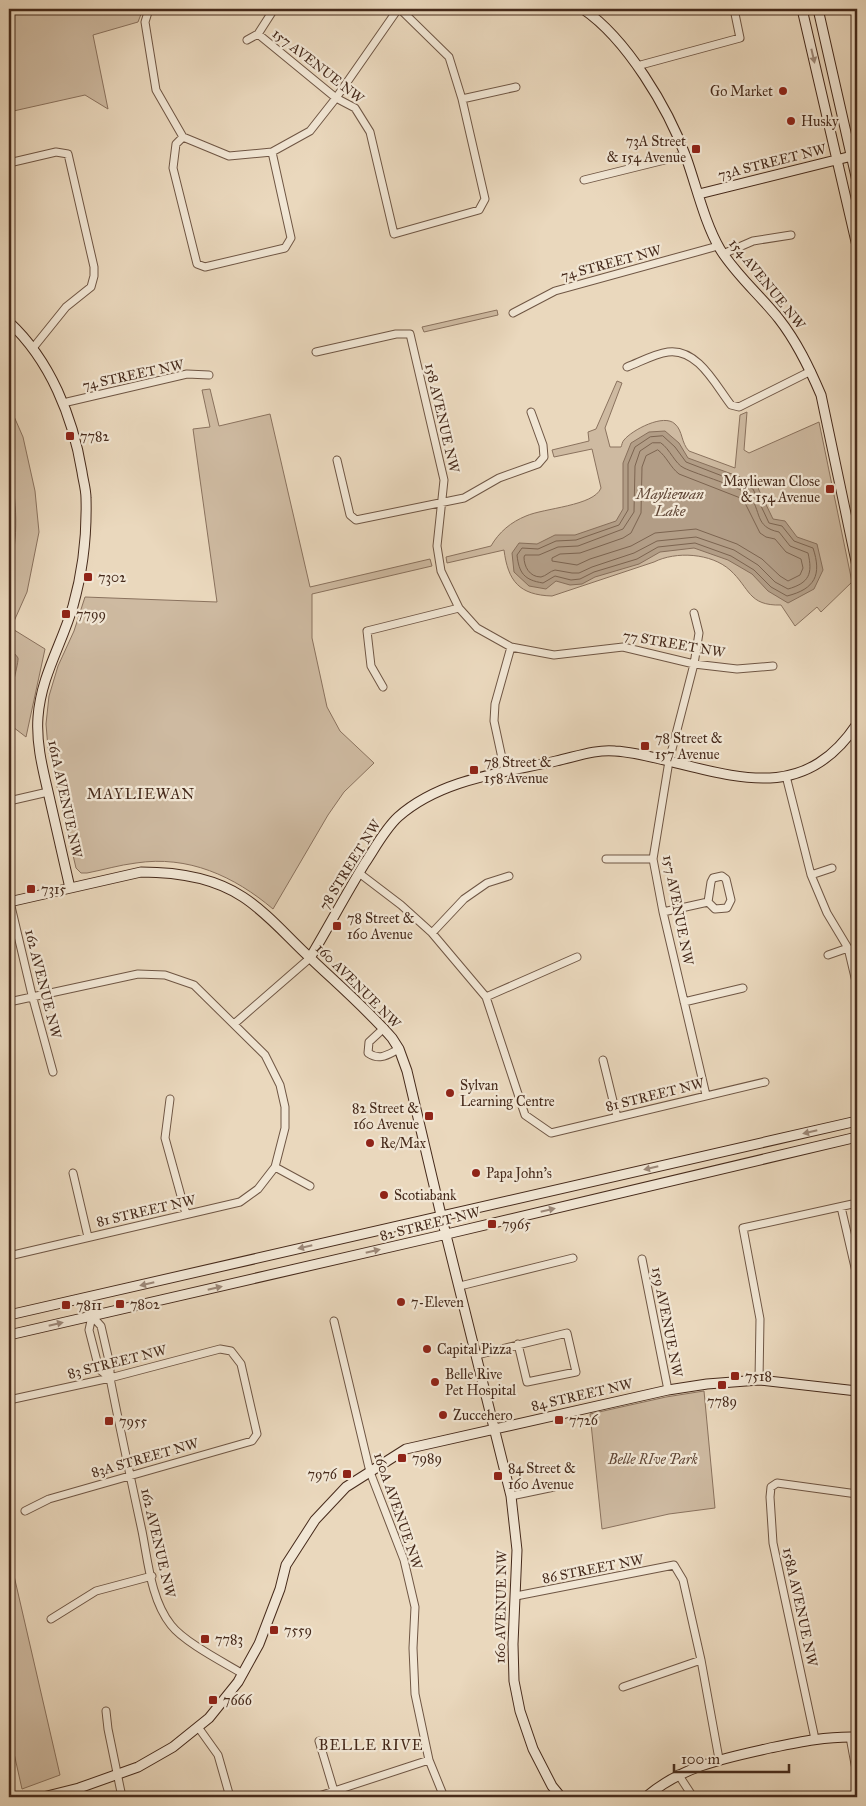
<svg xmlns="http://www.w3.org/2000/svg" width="866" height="1806" font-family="'IM FELL Great Primer',serif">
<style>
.green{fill:#cebaa1;stroke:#8a725e}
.water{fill:#b29d86;stroke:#876f5b}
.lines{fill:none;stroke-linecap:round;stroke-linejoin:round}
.shore{stroke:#7c6450;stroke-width:1}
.street-casing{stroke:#6f5644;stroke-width:9}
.secondary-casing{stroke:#462a1b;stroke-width:11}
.street{stroke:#f1e6d4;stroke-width:7}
.secondary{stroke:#f1e6d4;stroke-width:9}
.oneway{fill:#9c8878}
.poi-dot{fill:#8f2418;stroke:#f1e6d4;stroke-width:2}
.labels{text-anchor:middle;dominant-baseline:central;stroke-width:4.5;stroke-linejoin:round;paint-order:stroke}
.street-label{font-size:14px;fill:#462a1b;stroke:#f1e6d4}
.poi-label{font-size:14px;fill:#462a1b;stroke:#f1e6d4;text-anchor:start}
.park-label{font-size:14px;font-style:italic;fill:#614736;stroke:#f1e6d4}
.water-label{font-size:15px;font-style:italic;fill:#614736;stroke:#f1e6d4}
.neighbourhood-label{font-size:15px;letter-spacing:1px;fill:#462a1b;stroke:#f1e6d4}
</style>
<rect width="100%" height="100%" fill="#ead8bd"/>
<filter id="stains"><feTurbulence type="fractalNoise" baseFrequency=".004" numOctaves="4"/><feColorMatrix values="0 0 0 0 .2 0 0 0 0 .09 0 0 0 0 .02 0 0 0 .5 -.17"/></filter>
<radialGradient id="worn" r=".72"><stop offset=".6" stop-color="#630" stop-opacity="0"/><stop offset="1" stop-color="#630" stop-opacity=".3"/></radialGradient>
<path class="green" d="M9 9H143L138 22 93 35 108 109 85 95 9 112Z
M497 310 498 315 424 332 422 327Z
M617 381 622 383 605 428 610 447H621C622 445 622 442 624 440 632 430 664 413 675 424 683 431 681 443 689 451L735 468 740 415 747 412 744 450 749 453 819 422 852 582 821 612 817 607 795 626 781 605C748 606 750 588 730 570 711 553 676 551 654 562L552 596C519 595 508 581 504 550L447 563 446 557 491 546C499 532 511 522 526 516 544 508 594 506 601 488L592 449 554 457 552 450 589 441 588 432 596 429Z
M210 389 219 426 270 414 310 587 430 559 432 566 312 594V638L327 707 340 731 374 763 344 792 328 815 273 909C234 876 188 855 136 863 119 865 103 870 87 873H81L76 868 48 748 46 724 49 696 58 666 74 631 85 597 217 602 193 429 210 427 202 390Z
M9 405 23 437 35 491 39 532 27 592 11 628 45 649 26 737 13 727 9 728Z
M704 1391 715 1508 669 1514 602 1529 590 1414 666 1397Z
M9 1554 60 1775 22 1789 9 1731Z"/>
<path class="water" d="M665 431 679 443 688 458 740 477 757 486 773 519 785 521 797 537 817 544 823 570 814 589 788 603 768 591 752 574 728 560 694 548 660 552 639 564 595 577 582 584 570 585 556 581 546 589 529 586 514 572 512 553 519 543 537 544 555 535H575L616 521 623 509V463L631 443 649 432Z
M9 465C17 500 19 538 9 573Z
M9 649C12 652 16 654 18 658 19 661 10 695 9 702Z"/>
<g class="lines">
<path class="shore" d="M663 436 675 447 686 462 738 482 753 489 769 523 782 526 794 541 813 548C822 575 815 589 787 596L771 587 754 570 731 556 695 543 658 547 637 559 594 572 580 579 571 580 555 576 543 583C524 580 519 573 517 555L522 548 538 549 556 541 576 540 619 525 628 510V464L635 447 650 437Z
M661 443C670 449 675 464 684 468 696 474 743 488 749 495 762 511 754 527 779 532L790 546 808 553C813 574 809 583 788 589L775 582 758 565 734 550 696 537 657 541 634 553 592 567 579 573H572L555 570C550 571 546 576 541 577 529 577 524 566 524 557L525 555H539L558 547 578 546 623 529 634 512 635 466 640 451 652 443Z
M658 450C667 457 670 467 679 474L743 499 760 533 766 537 775 539 786 552 801 559 803 568 800 575 788 581 780 576 762 559 737 544 696 529 655 533 631 546 590 559 577 565 552 561V558L560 554 580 553 623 538 631 533 641 513 642 467 646 456Z
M9 490 11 519 9 543"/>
<g class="street-casing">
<path id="street" d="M149 9 145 22 156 90 183 137
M258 34 336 98 355 108 370 132 394 234 479 210 485 199 462 99 449 57 400 9
M247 40 258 34 274 9
M637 66 740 38 734 9
M462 99 516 87
M183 137 176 144 173 168 197 264 205 267 285 248 291 238 272 152
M183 137 229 156 272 152 310 131 336 98 398 9
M9 163 56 152 68 154 94 267V276L91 287 66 307 33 348
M584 180 685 155
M723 254 753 241 791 235
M513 313 555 291 718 246
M316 352 396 334H410L444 480 437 546 441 571 459 608 477 628 511 647 554 655 623 647 694 664 737 669 773 666
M627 367C640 362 654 354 668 352 698 348 716 386 731 405L739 407 811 371
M63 403 187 374 209 375
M337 460 350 515 356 520 464 498 499 478 538 464 544 457 543 445 531 412
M694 613 699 633 694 664 669 761 653 859 663 912 706 1095
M383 687 371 666 367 631 459 608
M505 772 494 721 495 704 511 647
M786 776 811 875 827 913 848 948 857 986
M9 801 48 792
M606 859H653
M359 873 401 905 432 933 486 997 525 1115 551 1133 765 1082
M811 875 832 868
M722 876 726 879 731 900 727 908 715 909 708 902 711 882 713 878Z
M10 902 32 995 53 1072
M663 912 708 902
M432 933 464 899 487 883 509 876
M828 955 848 948
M486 997 577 957
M9 1002 138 974 165 975 194 985 265 1055 280 1085 285 1107V1128L275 1167 258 1189 240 1202 9 1256
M684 1002 743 988
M234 1024 310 958
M384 1028 369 1042 368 1053C380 1061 387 1055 399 1049
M603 1060 617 1117
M170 1099 165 1138 186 1214
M275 1167 310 1186
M73 1173 88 1237
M841 1207 857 1276
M642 1259 668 1390
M460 1286 573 1258
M92 1316 101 1326 110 1365V1378C120 1429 131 1480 142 1531 148 1561 151 1600 171 1625 184 1642 223 1662 243 1674
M92 1316 89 1330 99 1369 110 1378
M334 1321 370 1472 404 1560 415 1607 413 1648 415 1694 429 1760 444 1797
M477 1355 567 1333 576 1372 527 1382 518 1344
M759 1380 760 1319 743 1228 857 1203
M9 1400 110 1378 220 1349 231 1351 241 1364 257 1434 252 1441 49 1499 25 1511
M511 1496 554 1487
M516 1596 674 1565 683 1580 701 1660 719 1759
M51 1619 96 1591 152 1576
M623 1687 701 1660
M106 1711 108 1729 122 1797
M198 1727 218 1755 230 1797
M850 1737 857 1775
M815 1739 773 1543 770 1497 771 1487 777 1483 857 1494
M319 1741 334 1791
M678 1774 693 1797
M316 1797 429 1760"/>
</g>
<g class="secondary-casing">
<path id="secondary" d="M583 9C627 39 668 108 686 157 696 185 705 224 720 249 736 275 760 295 779 319 797 342 809 367 821 395L857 566
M802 9 857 246
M818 9 857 181
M699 194 852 156
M9 322C50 360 73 417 82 472 83 480 86 489 86 498 87 534 83 571 73 606 62 644 41 676 38 717 36 744 43 770 49 796 56 826 63 857 70 888
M9 902 141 872C176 872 213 877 243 897 266 912 285 934 305 953 334 981 366 1008 392 1038L399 1049 407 1071 441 1215 511 1496 517 1550 513 1644 514 1681 520 1711 533 1749 552 1786 561 1797
M310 958C329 926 346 894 365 863 375 848 385 829 398 817 441 779 502 773 556 761 575 757 596 749 615 751 632 752 648 756 664 760 739 778 805 802 857 724
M87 1298 92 1316
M9 1315 857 1121
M9 1335 447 1234 857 1137
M43 1797 79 1788 138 1767 173 1747 209 1718 238 1682 259 1644 280 1589 286 1565 315 1520 346 1487 406 1449 668 1390 707 1384 759 1380 857 1391
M646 1797C682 1766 725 1758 770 1748 799 1742 827 1736 857 1737"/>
</g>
<use href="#street" class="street"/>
<use href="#secondary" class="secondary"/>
</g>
<defs><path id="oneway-solid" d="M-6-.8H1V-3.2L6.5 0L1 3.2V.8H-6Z" transform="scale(1.25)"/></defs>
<g class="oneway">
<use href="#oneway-solid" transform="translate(813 56) rotate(77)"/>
<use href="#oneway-solid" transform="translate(810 1132) rotate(167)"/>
<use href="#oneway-solid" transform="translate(651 1168) rotate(167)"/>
<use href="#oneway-solid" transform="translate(548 1210) rotate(-13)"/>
<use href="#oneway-solid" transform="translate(305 1247) rotate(167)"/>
<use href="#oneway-solid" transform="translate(373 1251) rotate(-13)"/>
<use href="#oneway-solid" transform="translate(147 1284) rotate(167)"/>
<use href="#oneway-solid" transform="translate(215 1288) rotate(-13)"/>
<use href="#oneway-solid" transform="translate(56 1324) rotate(-13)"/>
</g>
<g class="poi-dot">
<circle cx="783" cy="91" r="5"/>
<circle cx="791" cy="121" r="5"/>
<rect x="691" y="144" width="10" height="10" rx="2.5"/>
<rect x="65" y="431" width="10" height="10" rx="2.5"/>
<rect x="825" y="484" width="10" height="10" rx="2.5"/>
<rect x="83" y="572" width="10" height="10" rx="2.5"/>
<rect x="61" y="609" width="10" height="10" rx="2.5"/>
<rect x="640" y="741" width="10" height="10" rx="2.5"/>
<rect x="469" y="765" width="10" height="10" rx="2.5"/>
<rect x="26" y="884" width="10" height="10" rx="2.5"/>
<rect x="332" y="921" width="10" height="10" rx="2.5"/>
<circle cx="450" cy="1093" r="5"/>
<rect x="424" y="1111" width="10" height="10" rx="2.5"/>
<circle cx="370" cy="1143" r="5"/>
<circle cx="476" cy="1173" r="5"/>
<circle cx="384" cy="1195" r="5"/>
<rect x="487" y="1219" width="10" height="10" rx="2.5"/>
<circle cx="401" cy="1302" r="5"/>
<rect x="115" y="1299" width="10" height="10" rx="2.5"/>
<rect x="61" y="1300" width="10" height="10" rx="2.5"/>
<circle cx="427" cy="1349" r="5"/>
<rect x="730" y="1371" width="10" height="10" rx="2.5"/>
<circle cx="435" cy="1382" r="5"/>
<rect x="717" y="1380" width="10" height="10" rx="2.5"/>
<circle cx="443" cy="1415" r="5"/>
<rect x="554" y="1415" width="10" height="10" rx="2.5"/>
<rect x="104" y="1416" width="10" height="10" rx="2.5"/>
<rect x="397" y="1453" width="10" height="10" rx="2.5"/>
<rect x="342" y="1469" width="10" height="10" rx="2.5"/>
<rect x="493" y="1471" width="10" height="10" rx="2.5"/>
<rect x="269" y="1625" width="10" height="10" rx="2.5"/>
<rect x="200" y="1634" width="10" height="10" rx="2.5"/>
<rect x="208" y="1695" width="10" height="10" rx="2.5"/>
</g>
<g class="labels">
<g class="street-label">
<text transform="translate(318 66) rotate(38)">157 AVENUE NW</text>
<text transform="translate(772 162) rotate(-14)">73A STREET NW</text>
<text transform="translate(611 263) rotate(-15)">74 STREET NW</text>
<text transform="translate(767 284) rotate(51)">154 AVENUE NW</text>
<text transform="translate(133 375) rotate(-12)">74 STREET NW</text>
<text transform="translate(442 418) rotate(77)">158 AVENUE NW</text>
<text transform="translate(674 644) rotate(10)">77 STREET NW</text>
<text transform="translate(65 799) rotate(78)">161A AVENUE NW</text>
<text transform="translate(350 865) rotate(-58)">78 STREET NW</text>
<text transform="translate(678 910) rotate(79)">157 AVENUE NW</text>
<text transform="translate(43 984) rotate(76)">162 AVENUE NW</text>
<text transform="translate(358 986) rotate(45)">160 AVENUE NW</text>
<text transform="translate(655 1095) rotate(-14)">81 STREET NW</text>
<text transform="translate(146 1211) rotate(-13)">81 STREET NW</text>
<text transform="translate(430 1224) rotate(-14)">82 STREET NW</text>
<text transform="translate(667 1322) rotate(79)">159 AVENUE NW</text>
<text transform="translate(117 1362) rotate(-14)">83 STREET NW</text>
<text transform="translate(582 1395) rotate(-13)">84 STREET NW</text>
<text transform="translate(145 1458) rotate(-16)">83A STREET NW</text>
<text transform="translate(398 1511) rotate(71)">160A AVENUE NW</text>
<text transform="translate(158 1543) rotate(77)">162 AVENUE NW</text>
<text transform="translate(593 1569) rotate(-11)">86 STREET NW</text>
<text transform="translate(501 1607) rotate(-89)">160 AVENUE NW</text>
<text transform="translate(800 1607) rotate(78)">158A AVENUE NW</text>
</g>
<g class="poi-label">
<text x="773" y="91" text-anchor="end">Go Market</text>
<text x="801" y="121">Husky</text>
<text x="686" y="141" text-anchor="end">73A Street<tspan x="686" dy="16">&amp; 154 Avenue</tspan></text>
<text x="80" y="436">7782</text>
<text x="820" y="481" text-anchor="end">Mayliewan Close<tspan x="820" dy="16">&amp; 154 Avenue</tspan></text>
<text x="98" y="577">7302</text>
<text x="76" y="614">7799</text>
<text x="655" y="738">78 Street &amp;<tspan x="655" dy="16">157 Avenue</tspan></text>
<text x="484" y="762">78 Street &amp;<tspan x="484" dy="16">158 Avenue</tspan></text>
<text x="41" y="889">7315</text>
<text x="347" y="918">78 Street &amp;<tspan x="347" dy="16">160 Avenue</tspan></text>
<text x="460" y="1085">Sylvan<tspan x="460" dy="16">Learning Centre</tspan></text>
<text x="419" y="1108" text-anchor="end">82 Street &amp;<tspan x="419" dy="16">160 Avenue</tspan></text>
<text x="380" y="1143">Re/Max</text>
<text x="486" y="1173">Papa John's</text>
<text x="394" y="1195">Scotiabank</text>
<text x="502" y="1224">7965</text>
<text x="411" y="1302">7-Eleven</text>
<text x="130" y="1304">7802</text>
<text x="76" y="1305">7811</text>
<text x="437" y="1349">Capital Pizza</text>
<text x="445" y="1374">Belle Rive<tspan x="445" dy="16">Pet Hospital</tspan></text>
<text x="745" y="1376">7518</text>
<text x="722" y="1401" text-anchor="middle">7789</text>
<text x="453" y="1415">Zuccehero</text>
<text x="569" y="1420">7726</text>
<text x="119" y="1421">7955</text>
<text x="412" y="1458">7989</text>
<text x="508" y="1468">84 Street &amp;<tspan x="508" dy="16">160 Avenue</tspan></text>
<text x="337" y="1474" text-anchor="end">7976</text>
<text x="284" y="1630">7559</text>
<text x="215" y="1639">7783</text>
<text x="223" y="1700">7666</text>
</g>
<g class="park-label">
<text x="653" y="1459">Belle RIve Park</text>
</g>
<g class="water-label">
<text x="670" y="494">Mayliewan<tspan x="670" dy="17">Lake</tspan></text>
</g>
<g class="neighbourhood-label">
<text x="141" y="794">MAYLIEWAN</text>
<text x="371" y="1745">BELLE RIVE</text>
</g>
</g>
<rect width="866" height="1806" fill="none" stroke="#ead8bd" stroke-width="30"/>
<rect x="10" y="10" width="846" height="1786" fill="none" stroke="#462a1b" stroke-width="2.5"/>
<rect x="15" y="15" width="836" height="1776" fill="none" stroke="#462a1b"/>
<path d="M674 1764v8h115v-8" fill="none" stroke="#462a1b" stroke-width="2.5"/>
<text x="681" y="1764" font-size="15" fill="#462a1b" stroke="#f1e6d4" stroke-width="4" paint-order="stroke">100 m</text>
<rect width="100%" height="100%" filter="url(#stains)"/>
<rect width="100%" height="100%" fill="url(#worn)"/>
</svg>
